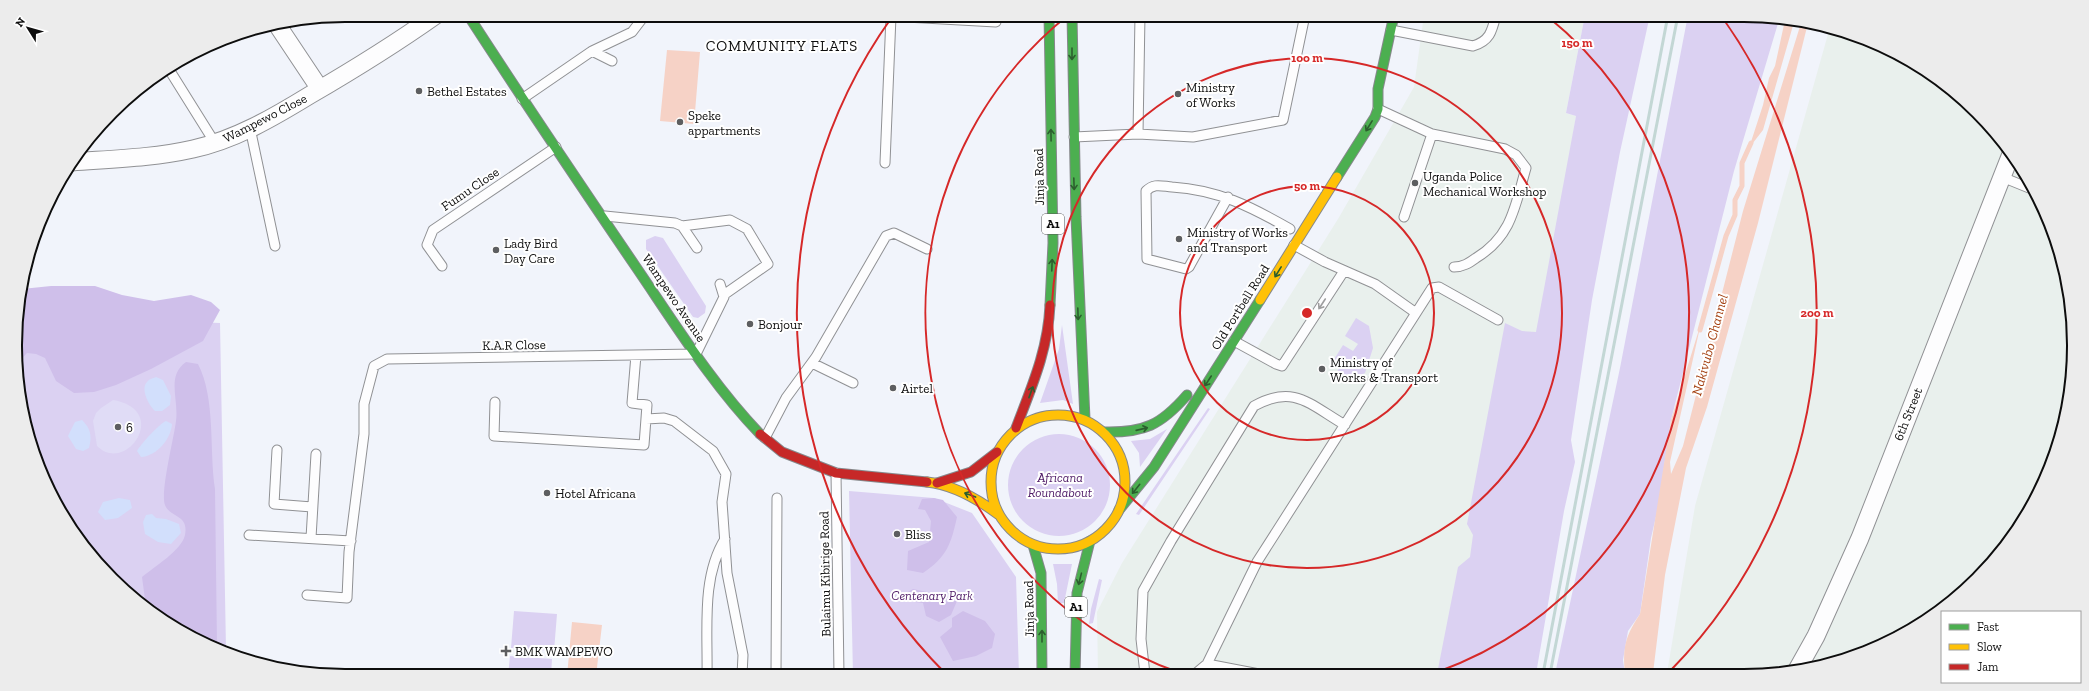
<svg xmlns="http://www.w3.org/2000/svg" width="2089" height="691" font-family="'Zilla Slab',serif">
<style>
.industrial{fill:#e9f0ed}
.green{fill:#dbd1f2}
.forest{fill:#cfbfea}
.sand{fill:#d2dffc}
.pitch{fill:#e0dcf6}
.water{fill:#f6d2c6}
.lines{fill:none;stroke-linecap:round;stroke-linejoin:round}
.stream{stroke:#f6d2c6;stroke-width:5}
.lane-casing{stroke:#909194;stroke-width:11}
.street-casing{stroke:#909194;stroke-width:19}
.fast-casing{stroke:#86888b;stroke-width:11}
.slow-casing{stroke:#86888b;stroke-width:11}
.jam-casing{stroke:#86888b;stroke-width:11}
.lane{stroke:#fdfdfe;stroke-width:9}
.street{stroke:#fdfdfe;stroke-width:17}
.fast{stroke:#4caf50;stroke-width:9}
.slow{stroke:#ffc107;stroke-width:9}
.jam{stroke:#c62828;stroke-width:9}
.rail{stroke:#c3d7d5;stroke-width:3}
.oneway{stroke:#2c5e2e}
.oneway2{stroke:#9d9d9e}
.ring{fill:none;stroke:#d62828;stroke-width:2}
.poi-dot{fill:#5d5e60;stroke:#fff;stroke-width:1.5}
.labels{text-anchor:middle;dominant-baseline:central;stroke-width:4;stroke-linejoin:round;paint-order:stroke}
.shield{fill:#fff;stroke:#565656;stroke-width:1}
.shield-label{font-size:12px;font-weight:bold;fill:#0d0d0d}
.poi-label{font-size:13px;fill:#0d0d0d;stroke:#fff;text-anchor:start}
.street-label{font-size:13px;fill:#0d0d0d;stroke:#fff}
.park-label{font-size:13px;font-style:italic;fill:#4f1b67;stroke:#fff}
.water-label{font-size:14px;font-style:italic;fill:#a44112;stroke:#fff}
.quarter-label{font-size:15px;letter-spacing:1px;fill:#0d0d0d;stroke:#fff}
.rim{fill:none;stroke:#0d0d0d;stroke-width:2}
.centre{fill:#d62828;stroke:#fff;stroke-width:2}
.ring-label{font-size:12px;text-anchor:middle;font-weight:bold;fill:#d62828;stroke:#fff;stroke-width:4;stroke-linejoin:round;paint-order:stroke}
</style>
<rect width="100%" height="100%" fill="#f1f4fb"/>
<path class="industrial" d="M1424 15H1585L1566 113 1576 116 1487 674 1098 675 1097 612 1122 563 1338 219 1414 87Z
M1830 27 1889 49 1945 83 1992 127 2030 180 2056 239 2071 302 2073 367 2063 431 2030 511 1962 594 1870 651 1786 673H1667L1695 506Z"/>
<path class="green" d="M1585 15H1650L1620 152 1592 300 1571 440 1575 462 1564 511 1536 674H1437L1458 567 1470 557 1473 535 1467 524 1505 323 1522 331 1536 332 1576 116 1566 113Z
M1688 15H1743L1779 20 1734 171 1671 420 1658 508 1651 538 1640 614 1628 631 1623 660 1625 674H1555L1620 368Z
M655 236 663 238 706 306 705 313 698 318 693 317 646 249V240Z
M17 315 220 323 226 649 162 620 112 579 71 529 26 431 16 367Z
M1356 318 1369 326 1373 348 1365 373 1351 381 1333 379 1341 365 1333 361 1343 345 1353 351 1358 344 1345 336Z
M1062 325 1073 404 1063 400 1040 403 1059 349Z
M1208 408 1210 409 1139 515 1136 514Z
M1167 429 1140 467 1139 453 1131 441 1150 439Z
M1008 485a51 51 0 1 1 102 0a51 51 0 1 1-102 0Z
M849 491 934 498 972 513 1016 577 1019 675H853Z
M1053 564H1072L1064 603H1058L1057 584Z
M1099 579 1102 580 1093 623 1089 624 1091 609Z
M514 611 557 614 554 651 511 648Z
M510 656 552 659 551 676H508Z"/>
<path class="forest" d="M51 286H95L122 295 154 301 191 295 211 302 220 310 203 341 151 369 116 385 94 392 74 393 56 381 45 358 36 354 27 353 16 365 18 303 22 289Z
M186 362 198 364C216 399 209 449 215 489L217 645 162 620 146 607 142 577C154 567 182 550 185 535 189 514 170 518 165 505 160 492 174 438 176 421 179 399 166 376 186 362Z
M934 498 943 500 957 517C951 544 947 557 923 573L907 570 908 551 929 542 931 521 925 510 918 509 922 499Z
M913 589 927 592 939 602 957 601 951 615 939 622 926 616 923 603 906 601V593Z
M963 611 985 621 995 634 992 648 976 656 953 661 940 637 952 627V618Z"/>
<path class="sand" d="M156 377 163 380 171 396 170 405 162 411H155C149 406 140 389 147 382 149 379 154 378 156 377Z
M82 420C91 429 92 436 89 448L83 451 76 449 68 436 75 422Z
M166 421 172 424C171 439 157 456 141 457L137 451C141 444 159 424 166 421Z
M119 498 130 500 132 508 118 518 105 520 98 512 103 502Z
M152 514 156 518 166 519 179 524 181 533 171 544 158 542 145 534 143 522 146 515Z"/>
<path class="pitch" d="M113 400C171 410 126 475 97 446L93 421 96 413 101 408Z"/>
<path class="water" d="M1785 20 1794 22 1763 130 1749 148 1763 105 1769 78 1775 66Z
M1801 23H1808L1758 223 1707 407 1686 468 1665 575 1653 673 1625 674C1622 647 1626 635 1640 614L1671 420 1701 323 1670 462 1671 474 1683 446 1743 211Z
M667 50 700 52 694 124 660 121Z
M572 622 602 625 596 676H567Z"/>
<g class="lines">
<path class="stream" d="M1700 330 1726 236 1735 215V200L1742 186V163L1751 143"/>
<g class="lane-casing">
<path id="lane" d="M870 15 996 22
M1391 30 1473 46C1490 41 1492 31 1496 15
M1885 47 1900 56
M592 51 612 61
M170 71 215 143
M522 99 592 51 632 32 645 15
M1378 109 1432 134 1404 217
M250 128 275 246
M1138 134 1140 15
M1432 134 1505 149 1516 155 1526 168C1515 206 1512 236 1476 258 1469 263 1463 267 1454 267
M1074 137 1138 134 1193 137 1283 120 1305 15
M80 150 87 161
M885 163 891 16
M2002 177 2034 190
M1228 197 1189 267 1186 269 1147 259 1146 191C1154 183 1161 186 1172 187 1218 190 1250 206 1290 229
M605 216 675 223 682 226 697 248
M682 226 730 220 747 229 768 264 725 294
M1294 245 1325 262 1375 284 1416 313
M442 266 427 245 433 230 556 147
M1234 341 1276 364 1282 366 1344 271
M812 363 853 383
M495 402 494 436 644 445 647 405 632 403 636 355
M646 419 664 418 674 421 713 451 726 474 722 502 727 573 743 655 742 675
M765 438 786 398 816 357 886 236 894 233 927 249
M277 450 274 504 312 507
M836 473 839 675
M249 535 351 541
M311 538 316 454
M307 595 347 598 349 552 364 434V404L374 366 387 359 696 354 724 297 720 284
M1207 664 1259 674
M1145 674 1141 639 1143 591 1171 541 1254 406C1294 384 1309 404 1345 425
M1195 674 1207 664 1257 562 1432 288 1439 287 1498 320
M707 675C708 631 701 577 725 539
M776 675 777 498"/>
</g>
<g class="street-casing">
<path id="street" d="M276 23 320 89
M72 162C112 159 153 158 193 149 235 140 274 117 310 95 353 70 395 44 436 15
M1797 670 1816 636 1860 538 2011 154"/>
</g>
<g class="fast-casing">
<path id="fast" d="M468 15C523 100 579 183 636 267 675 324 712 384 760 434
M1049 15 1053 243 1050 305
M1072 15 1076 217 1085 419
M1337 177 1375 117 1378 109V89L1394 15
M1104 432C1144 433 1161 425 1187 395
M1119 510 1154 467 1260 300
M1033 545 1041 573 1042 675
M1075 675 1077 593 1090 541"/>
</g>
<g class="slow-casing">
<path id="slow" d="M1260 300 1337 177
M991 482a67 67 0 1 1 134 0a67 67 0 1 1-134 0Z
M927 482C954 485 978 499 999 515"/>
</g>
<g class="jam-casing">
<path id="jam" d="M1016 428C1032 386 1048 350 1050 305
M760 434 782 452 836 473 927 482
M937 483 971 472 997 452"/>
</g>
<use href="#lane" class="lane"/>
<use href="#street" class="street"/>
<use href="#fast" class="fast"/>
<use href="#slow" class="slow"/>
<use href="#jam" class="jam"/>
<path class="rail" d="M1543 674 1668 15
M1550 674 1678 15"/>
</g>
<defs><path id="oneway-shaft" d="M-6 0H5M1.5-3L5.5 0L1.5 3" fill="none" stroke-width="1.6" stroke-linecap="round" stroke-linejoin="round"/></defs>
<g class="oneway">
<use href="#oneway-shaft" transform="translate(1072 54) rotate(90)"/>
<use href="#oneway-shaft" transform="translate(1369 126) rotate(122)"/>
<use href="#oneway-shaft" transform="translate(1051 135) rotate(-91)"/>
<use href="#oneway-shaft" transform="translate(1074 184) rotate(88)"/>
<use href="#oneway-shaft" transform="translate(1052 265) rotate(-88)"/>
<use href="#oneway-shaft" transform="translate(1278 272) rotate(122)"/>
<use href="#oneway-shaft" transform="translate(1078 314) rotate(88)"/>
<use href="#oneway-shaft" transform="translate(1208 381) rotate(123)"/>
<use href="#oneway-shaft" transform="translate(1031 392) rotate(-70)"/>
<use href="#oneway-shaft" transform="translate(1142 429) rotate(-13)"/>
<use href="#oneway-shaft" transform="translate(1136 489) rotate(129)"/>
<use href="#oneway-shaft" transform="translate(970 495) rotate(-160)"/>
<use href="#oneway-shaft" transform="translate(1080 579) rotate(104)"/>
<use href="#oneway-shaft" transform="translate(1042 636) rotate(-90)"/>
</g>
<use class="oneway2" href="#oneway-shaft" transform="translate(1322 304) rotate(123)"/>
<g class="ring">
<circle cx="1307" cy="313" r="127"/>
<circle cx="1307" cy="313" r="255"/>
<path d="M1183 674A382 382 0 0 1 1067 16M1547 16A382 382 0 0 1 1435 673"/>
<path d="M946 674A510 510 0 0 1 892 17M1722 17A510 510 0 0 1 1671 670"/>
</g>
<g class="poi-dot">
<circle cx="419" cy="91" r="4"/>
<circle cx="1178" cy="94" r="4"/>
<circle cx="680" cy="122" r="4"/>
<circle cx="1415" cy="183" r="4"/>
<circle cx="1179" cy="239" r="4"/>
<circle cx="496" cy="250" r="4"/>
<circle cx="750" cy="324" r="4"/>
<circle cx="1322" cy="369" r="4"/>
<circle cx="893" cy="388" r="4"/>
<circle cx="118" cy="427" r="4"/>
<circle cx="547" cy="493" r="4"/>
<circle cx="897" cy="534" r="4"/>
<path d="M504 645h4v4h4v4h-4v4h-4v-4h-4v-4h4z"/>
</g>
<g class="labels">
<g class="shield">
<rect x="1042" y="214" width="22" height="20" rx="3"/>
<rect x="1065" y="597" width="22" height="20" rx="3"/>
</g>
<g class="shield-label">
<text x="1053" y="224">A1</text>
<text x="1076" y="607">A1</text>
</g>
<g class="poi-label">
<text x="1186" y="87">Ministry<tspan x="1186" dy="15">of Works</tspan></text>
<text x="427" y="91">Bethel Estates</text>
<text x="688" y="115">Speke<tspan x="688" dy="15">appartments</tspan></text>
<text x="1423" y="176">Uganda Police<tspan x="1423" dy="15">Mechanical Workshop</tspan></text>
<text x="1187" y="232">Ministry of Works<tspan x="1187" dy="15">and Transport</tspan></text>
<text x="504" y="243">Lady Bird<tspan x="504" dy="15">Day Care</tspan></text>
<text x="758" y="324">Bonjour</text>
<text x="1330" y="362">Ministry of<tspan x="1330" dy="15">Works &amp; Transport</tspan></text>
<text x="901" y="388">Airtel</text>
<text x="126" y="427">6</text>
<text x="555" y="493">Hotel Africana</text>
<text x="905" y="534">Bliss</text>
<text x="515" y="651">BMK WAMPEWO</text>
</g>
<g class="street-label">
<text transform="translate(265 118) rotate(-27)">Wampewo Close</text>
<text transform="translate(1039 177) rotate(-91)">Jinja Road</text>
<text transform="translate(470 189) rotate(-34)">Fumu Close</text>
<text transform="translate(674 298) rotate(56)">Wampewo Avenue</text>
<text transform="translate(1240 307) rotate(-58)">Old Portbell Road</text>
<text transform="translate(514 345) rotate(-1)">K.A.R Close</text>
<text transform="translate(1908 414) rotate(-68)">6th Street</text>
<text transform="translate(825 574) rotate(-91)">Bulaimu Kibirige Road</text>
<text transform="translate(1029 609) rotate(-91)">Jinja Road</text>
</g>
<g class="park-label">
<text x="1060" y="477">Africana<tspan x="1060" dy="15">Roundabout</tspan></text>
<text x="932" y="595">Centenary Park</text>
</g>
<g class="water-label">
<text transform="translate(1710 345) rotate(-75)">Nakivubo Channel</text>
</g>
<g class="quarter-label">
<text x="782" y="46">COMMUNITY FLATS</text>
</g>
</g>
<path d="M0 0H2089V691H0ZM345 22H1744A323 323 0 0 1 2067 345V346A323 323 0 0 1 1744 669H345A323 323 0 0 1 22 346V345A323 323 0 0 1 345 22Z" fill="#ececec" fill-rule="evenodd"/>
<path class="rim" d="M345 22H1744A323 323 0 0 1 2067 345V346A323 323 0 0 1 1744 669H345A323 323 0 0 1 22 346V345A323 323 0 0 1 345 22Z"/>
<circle cx="1307" cy="313" r="6" class="centre"/>
<g class="ring-label">
<text x="1577" y="47">150 m</text>
<text x="1307" y="62">100 m</text>
<text x="1307" y="190">50 m</text>
<text x="1817" y="317">200 m</text>
</g>
<rect x="1941" y="611" width="140" height="72" fill="#ffffff" stroke="#9e9e9e"/>
<rect x="1949" y="624" width="20" height="6" fill="#4caf50" stroke="#9e9e9e"/>
<text x="1977" y="631" font-size="12" fill="#0d0d0d">Fast</text>
<rect x="1949" y="644" width="20" height="6" fill="#ffc107" stroke="#9e9e9e"/>
<text x="1977" y="651" font-size="12" fill="#0d0d0d">Slow</text>
<rect x="1949" y="664" width="20" height="6" fill="#c62828" stroke="#9e9e9e"/>
<text x="1977" y="671" font-size="12" fill="#0d0d0d">Jam</text>
<g transform="translate(28 28) rotate(307)" stroke="#ffffff" stroke-width="3" paint-order="stroke">
<path d="M0-3L7 15L0 10L-7 15Z" fill="#0d0d0d"/>
<text y="-6" font-size="11" font-weight="bold" text-anchor="middle" fill="#0d0d0d">N</text>
</g>
</svg>
